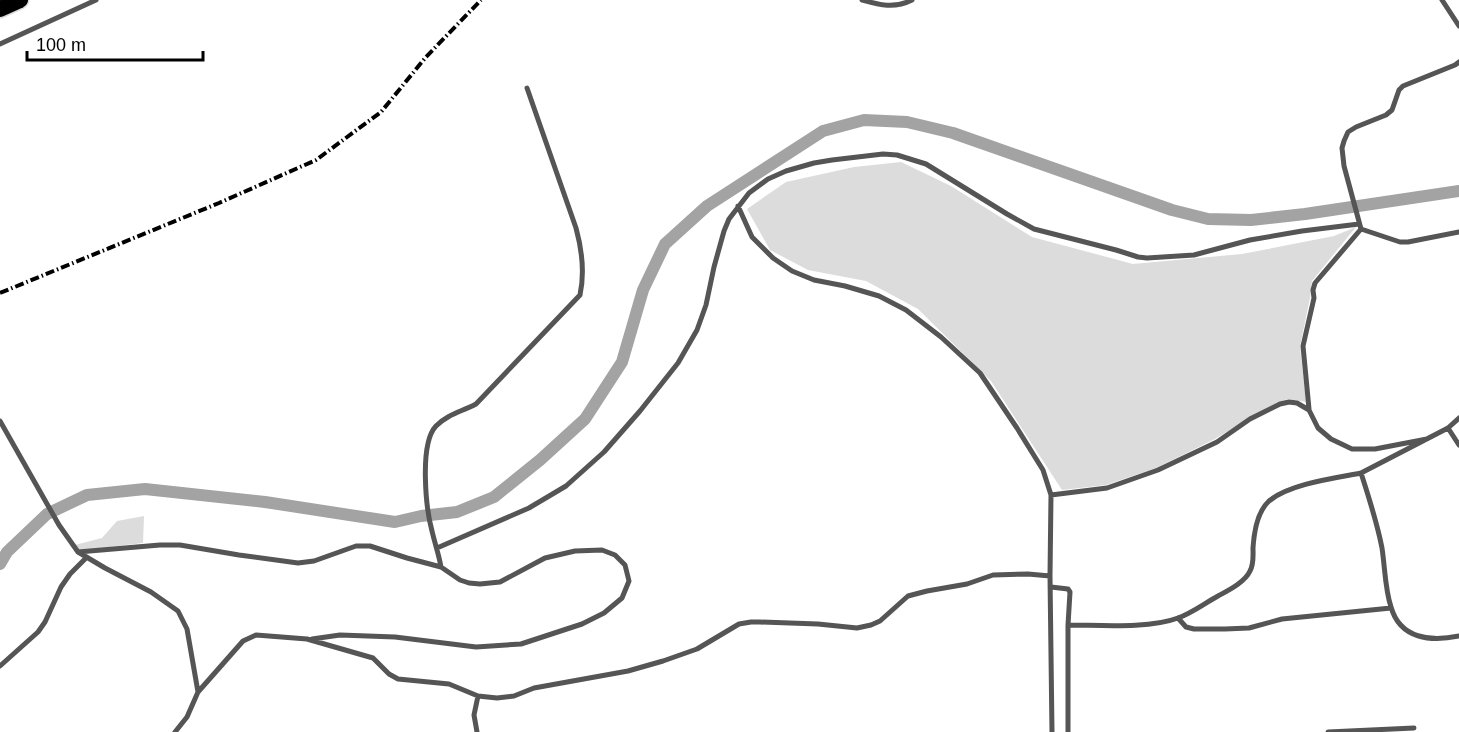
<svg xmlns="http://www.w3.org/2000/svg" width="1459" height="732" font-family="Arial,sans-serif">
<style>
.green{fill:#dcdcdc}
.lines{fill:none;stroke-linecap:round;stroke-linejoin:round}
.canal{stroke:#a3a3a3;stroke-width:12}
.trunk-casing{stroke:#dbdbdb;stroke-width:19}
.service{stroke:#555;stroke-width:5}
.trunk{stroke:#000;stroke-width:16}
.rail{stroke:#000;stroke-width:4;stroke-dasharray:9 3 1.5 3;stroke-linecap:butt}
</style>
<rect width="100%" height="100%" fill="#fff"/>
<path class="green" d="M901 162 951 186 1032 237 1133 264 1242 254 1334 236 1356 227 1312 281 1310 298 1300 346 1306 402 1288 399 1276 403 1213 440 1156 468 1106 485 1062 490 991 381 918 309 866 281 808 270 770 250 747 209 786 182 854 167Z
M144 516 143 543 75 551 71 546 102 538 117 521Z"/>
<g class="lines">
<path class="canal" d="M0 564 7 552 47 514 87 495 145 489 265 502 395 522 421 516 457 512 494 497 540 460 585 419 622 362 643 290 665 244 707 206 823 131 864 120 907 122 953 133 1172 210 1208 219 1251 220 1305 214 1459 191"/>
<g class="trunk-casing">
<path id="trunk" d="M0 9 20 0"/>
</g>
<path class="service" d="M862 0C880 5 894 9 912 0
M1442 0 1459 26
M0 44 96 0
M1459 62 1455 65 1403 86 1399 90 1392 110 1386 115 1356 127 1348 132 1344 141 1342 148 1344 166 1361 229 1400 242H1408L1459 232
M738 206 752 237 773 258 792 271 814 280 845 286 879 296 906 310 941 337 980 373 1017 428 1043 470 1051 495 1050 576 1052 732
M1309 409 1303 346 1314 298 1313 290 1315 283 1361 229
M1459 418 1448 428 1361 473C1369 498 1377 522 1382 548 1385 568 1385 589 1391 607 1400 639 1431 642 1459 636
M0 421 59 525 78 552 105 568 151 592 178 611 187 629 198 692
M1448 428 1459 445
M1051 495 1107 488 1158 470 1217 442 1250 419 1280 404 1289 402 1297 403 1309 410 1318 428 1331 439 1352 449H1375L1427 439
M437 548 529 508 566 486 604 452 640 411 678 363 697 330 706 305 714 267 724 231 729 219 749 193 768 179 786 171 814 163 832 160 883 154 897 155 926 164 1007 214 1034 229 1116 250 1138 257 1147 258 1194 255 1250 240 1302 231 1359 224
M78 552 160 545H180L239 555 298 563 314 561 356 546H370L407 558 441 567 460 580 469 583 480 584 500 582 545 558 575 551 602 550 615 555 625 565 629 581 622 598 604 613 582 624 521 644 476 647 395 637 340 635 312 639
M441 567C439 555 435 544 432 531 426 509 419 444 436 426 448 414 461 412 476 404L580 295C585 272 582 250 576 228L527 88
M1051 587 1068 589 1070 592 1068 625C1099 625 1149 629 1178 618 1192 613 1205 603 1218 596 1229 590 1245 582 1250 571 1254 564 1253 555 1253 548 1254 532 1257 512 1269 501 1289 484 1335 478 1361 473
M1178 618 1186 627 1194 629H1225L1249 628 1282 619 1391 608
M0 666 38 632 45 622 61 587 70 574 86 558
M175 732 187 717 198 692 243 641 256 635 307 639 373 658 389 674 398 679 449 684 478 696 497 698 514 696 534 688 628 671 663 661 697 649 739 624 751 622H760L818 624 857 628 871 625 880 621 908 596 927 591 967 584 993 575 1028 574 1050 576
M477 732 474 715 478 696
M1068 732V625
M1328 732 1414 728"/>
<use href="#trunk" class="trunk"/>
<path class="rail" d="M0 293 219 203 316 160 381 112 426 57 481 0"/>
</g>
<path d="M27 51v9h176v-9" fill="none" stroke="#000000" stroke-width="3"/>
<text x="36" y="51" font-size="18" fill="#000000" stroke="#ffffff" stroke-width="4.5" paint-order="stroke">100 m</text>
</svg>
